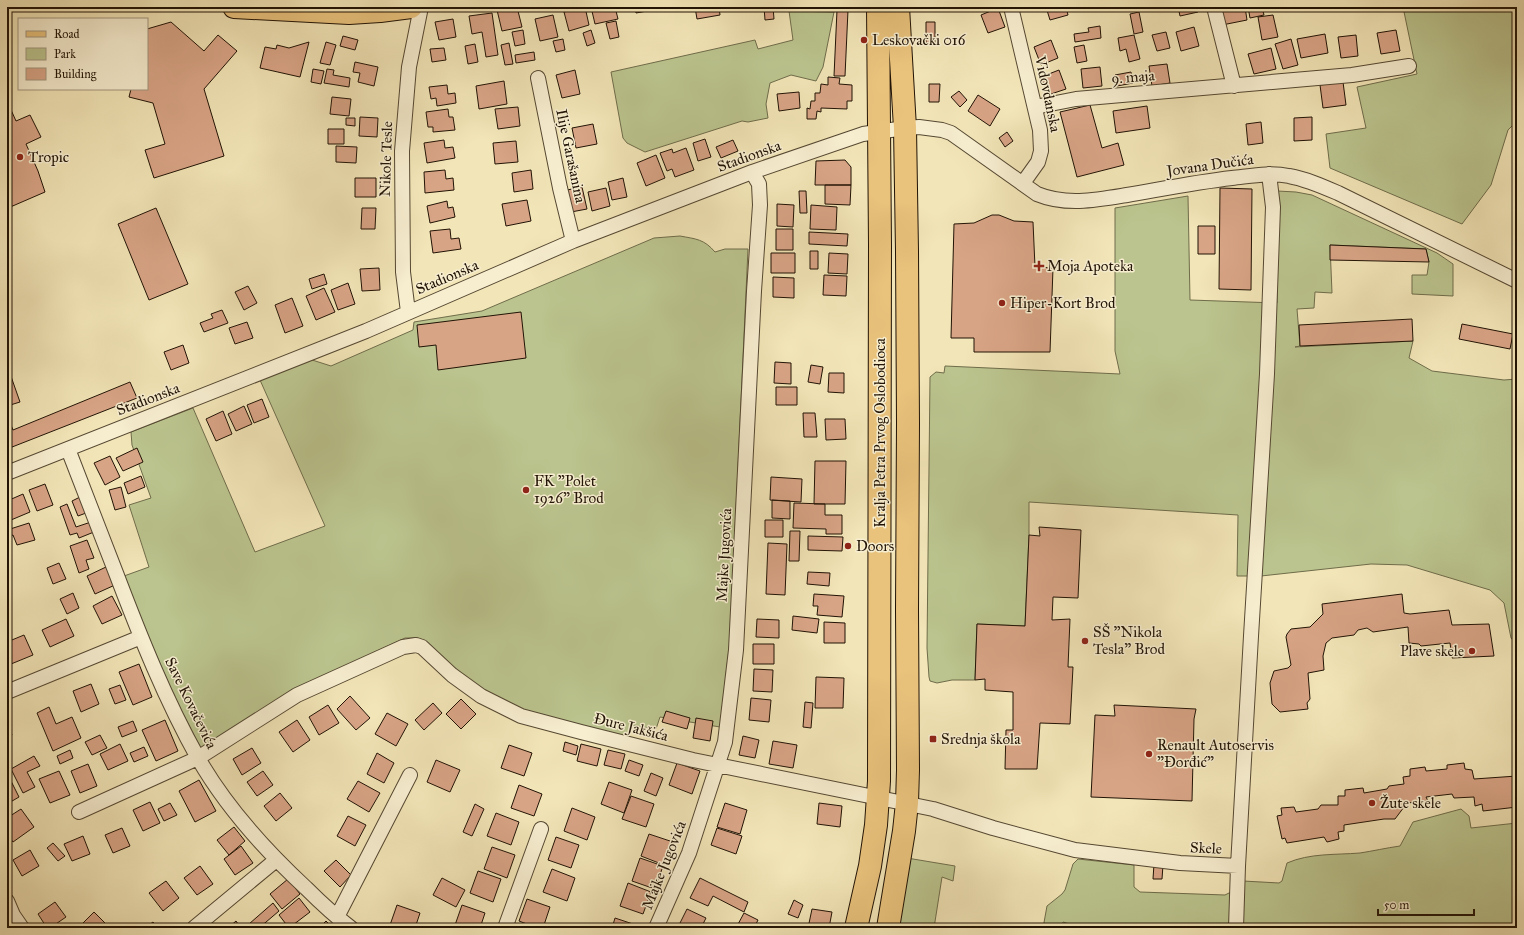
<svg xmlns="http://www.w3.org/2000/svg" width="1524" height="935" font-family="'IM FELL Great Primer',serif">
<style>
.green{fill:#bbc48e;stroke:#6e6c4a}
.building{fill:#d8a486;stroke:#211305}
.lines{fill:none;stroke-linecap:round;stroke-linejoin:round}
.street-casing{stroke:#554832;stroke-width:16}
.primary-casing{stroke:#211305;stroke-width:24}
.street{stroke:#f7eed0;stroke-width:14}
.primary{stroke:#e9c27c;stroke-width:22}
.poi-dot{fill:#8f2418;stroke:#f7eed0;stroke-width:1.5}
.labels{text-anchor:middle;dominant-baseline:central;stroke-width:3;stroke-linejoin:round;paint-order:stroke}
.poi-label{font-size:15px;fill:#211305;stroke:#f7eed0;text-anchor:start}
.street-label{font-size:15px;fill:#211305;stroke:#f7eed0}
</style>
<rect width="100%" height="100%" fill="#f2e5b7"/>
<filter id="stains"><feTurbulence type="fractalNoise" baseFrequency=".005" numOctaves="4"/><feColorMatrix values="0 0 0 0 .2 0 0 0 0 .09 0 0 0 0 .02 0 0 0 .5 -.17"/></filter>
<radialGradient id="worn" r=".72"><stop offset=".6" stop-color="#630" stop-opacity="0"/><stop offset="1" stop-color="#630" stop-opacity=".3"/></radialGradient>
<path class="green" d="M1403 7H1517V121L1508 130 1491 185 1462 224 1330 168 1326 134 1366 128 1357 87 1417 74Z
M789 11 834 12 823 67 816 81 791 75 770 83 766 104 768 118 748 122 742 121 645 152 627 143 623 138 611 72 755 40 758 49 793 40Z
M1277 191 1296 192 1312 195 1437 253 1453 264V296L1412 294V275H1427L1429 262 1426 249 1330 245 1332 293 1315 292 1314 308 1297 309 1300 346 1295 347 1413 341 1409 358 1432 371 1504 380 1517 379V645L1511 638 1504 603 1490 590 1407 565 1371 564 1261 576H1237L1238 515 1029 502V535L1025 626 977 624 975 680H952L937 683 930 681 929 677 927 648 930 377 936 372 944 373 945 366 1120 374 1115 351V208L1188 196 1190 300 1277 303Z
M680 236C696 239 704 239 715 252L725 249H748L730 640 720 727 660 717 656 729 630 725 628 739 512 708 461 678 427 644 418 638H405L294 690 201 749 175 698 150 641 124 576 149 567 129 505 151 498 132 445 131 432 193 408 255 552 325 526 260 380 309 359 331 366 413 330 414 322 482 311 654 238Z
M1461 809 1469 816 1471 828 1517 823V928H1082L1063 922 1061 928H1043L1047 906 1062 894 1065 890 1073 864 1078 859 1134 865V887L1140 892 1225 895 1237 889 1243 881 1279 883 1282 881 1287 863C1310 853 1335 855 1360 853 1373 851 1386 848 1400 846L1413 822Z
M907 858 955 866 953 881 942 877 934 928H901L898 924Z"/>
<path class="building" d="M512 7H517L522 27 502 31 497 10Z
M585 7 589 25 569 31 564 12Z
M591 7H615L618 19 595 24Z
M635 7H646L647 11 636 13Z
M695 7H719L720 15 697 19Z
M764 7H773L774 19 765 20Z
M1046 7H1066L1068 15 1050 20Z
M1108 7H1120L1109 10Z
M1178 7H1197L1198 12 1180 16Z
M1235 7H1245L1247 20 1222 25 1219 10Z
M1248 7H1262L1264 15 1250 18Z
M998 8 1005 27 988 33 981 15Z
M837 10H848L845 76H834Z
M1139 12 1143 32 1134 34 1130 14Z
M492 13 498 55 486 57 482 32 472 34 469 16Z
M553 15 558 37 540 41 535 19Z
M1273 15 1278 37 1262 40 1258 17Z
M453 19 456 37 439 40 435 22Z
M616 21 619 37 610 39 606 23Z
M171 22 204 51 218 35 237 51 204 89 224 156 154 178 145 150 165 144 153 103 129 97 131 89H147V29Z
M926 22H935V43H926Z
M1100 26 1101 38 1075 42 1074 34 1089 32 1088 28Z
M1194 27 1199 46 1181 51 1176 32Z
M523 30 525 44 515 46 512 32Z
M591 30 595 43 587 46 583 33Z
M1396 30 1400 51 1381 54 1377 33Z
M1166 32 1170 48 1157 51 1152 35Z
M1325 34 1328 53 1301 58 1297 39Z
M1134 35 1140 59 1129 62 1126 49 1120 51 1118 38Z
M1356 35 1358 56 1341 58 1338 37Z
M343 36 358 40 355 50 340 46Z
M563 39 565 50 556 52 553 41Z
M1291 39 1298 65 1283 69 1275 44Z
M1051 40 1058 58 1041 65 1034 47Z
M309 42 300 77 260 68 265 47 276 49 277 45 289 48Z
M326 42 336 45 330 65 320 63Z
M509 43 513 64 505 65 501 45Z
M475 44 478 62 468 64 465 46Z
M1084 45 1087 61 1077 63 1074 47Z
M444 48 446 60 432 62 430 49Z
M1271 48 1276 69 1254 74 1248 54Z
M534 52 535 60 516 63 515 55Z
M355 62 378 67 374 86 358 82 360 73 353 72Z
M1167 64 1170 83 1152 86 1149 66Z
M1100 67 1102 86 1083 88 1081 69Z
M313 69 324 71 321 84 311 82Z
M327 69 334 70 333 75 350 78 349 87 324 83Z
M575 70 580 94 562 98 556 75Z
M1059 70 1066 89 1048 95 1041 77Z
M1131 72 1133 83 1117 86 1115 75Z
M828 77 840 78 839 84 852 85V101H847V109L821 108V112L817 111 816 119H807V108L810 109 811 101H815V93H820L821 84 828 85Z
M504 81 507 104 479 109 476 86Z
M1343 82 1346 105 1323 108 1320 85Z
M929 84H940L939 102H929Z
M447 85 448 94 455 93 456 103 437 106 436 98 431 99 429 87Z
M959 91 967 100 960 107 951 97Z
M799 92 800 108 779 111 777 94Z
M978 95 1000 109 990 126 968 111Z
M332 97 351 99 349 116 330 114Z
M7 101 16 121 30 115 41 137 26 144 38 171 45 192 8 208 11 217 7 218Z
M1090 105 1102 148 1118 143 1124 165 1077 177 1060 112Z
M1147 106 1150 128 1116 133 1113 111Z
M518 107 520 126 498 129 495 109Z
M448 109 449 117H453L455 130 433 132V127H428L426 112Z
M360 117 378 118 377 137 359 136Z
M1312 117V140L1294 141V118Z
M346 118H355V126L346 125Z
M1261 122 1263 143 1248 145 1246 124Z
M593 124 597 144 576 148 572 128Z
M328 129H344V144H328Z
M1007 132 1013 141 1005 147 999 138Z
M705 139 711 157 698 161 693 143Z
M444 140 445 148 453 147 455 158 427 163 424 143Z
M733 140 738 151 721 158 716 147Z
M516 141 518 162 495 164 493 143Z
M336 146 357 147 356 163 336 162Z
M686 148 694 170 675 177 672 169 667 171 660 153 672 149 673 153Z
M656 155 665 178 646 186 637 163Z
M845 160 851 167V185H815L816 161Z
M445 170 446 179 453 178 454 190 425 193 424 172Z
M531 170 533 189 514 192 512 173Z
M355 178H376V197H355Z
M623 178 627 197 612 200 608 182Z
M825 185H851L850 205 825 204Z
M582 187 587 209 571 212 567 190Z
M606 188 610 206 592 211 588 192Z
M1220 188 1252 189 1251 290 1219 289Z
M799 191H806L807 213H800Z
M527 200 531 221 506 226 502 204Z
M447 201 448 208 453 207 455 217 430 223 427 206Z
M777 204 794 205 793 227 777 226Z
M811 205 837 207 836 230 810 229Z
M156 208 188 284 149 300 118 224Z
M362 208H376L375 229H361Z
M992 215H999L1014 221 1033 222 1035 267 1053 268 1050 352H974V338H951L954 224 974 223Z
M1198 226H1215V254H1198Z
M450 229 451 239 459 238 461 249 433 253 430 231Z
M776 229H793V250H776Z
M809 232 848 234 847 246 809 244Z
M1330 245 1426 249 1429 262 1330 260Z
M810 251H818V269H810Z
M771 253H795V273H771Z
M829 253 848 254 847 274 828 273Z
M379 268 380 290 362 291 360 269Z
M324 274 327 284 312 289 309 279Z
M824 275 847 276 846 296 823 295Z
M773 277 794 278V298L773 297Z
M348 283 355 304 338 310 331 290Z
M248 286 257 303 244 310 235 292Z
M324 288 335 312 316 320 306 296Z
M292 298 303 326 285 333 275 305Z
M222 310 228 323 204 332 200 323 213 318 211 314Z
M521 312 526 358 438 370 436 345 419 347 417 325Z
M1412 319 1413 341 1300 346 1299 325Z
M247 322 253 338 235 344 229 328Z
M1462 324 1513 334 1510 349 1459 339Z
M183 345 189 363 171 370 164 352Z
M775 362 791 363V384L774 383Z
M7 365 20 402 7 406Z
M811 365 823 367 820 384 808 382Z
M829 373H844V393L828 392Z
M130 382 137 398 7 449V415L13 430Z
M776 387H797V405H776Z
M262 399 269 417 254 423 247 405Z
M244 406 252 424 236 431 228 414Z
M223 411 232 434 216 441 206 419Z
M803 413H815L817 437H804Z
M825 419H845L846 439 826 440Z
M137 448 143 462 123 471 116 458Z
M110 456 120 477 105 485 94 463Z
M815 461H846L845 504H814Z
M141 476 145 487 128 494 124 483Z
M771 477 802 479 801 502 770 500Z
M45 484 53 505 37 511 29 490Z
M121 487 126 507 115 510 109 490Z
M23 494 30 512 11 520 7 510V501Z
M80 497 86 513 78 516 72 501Z
M772 500 790 501V519L772 518Z
M794 503 825 504V515H842V534H826V529L793 528Z
M67 504 76 527 91 522 94 532 79 538 77 533 70 535 60 507Z
M765 520H783V537H765Z
M29 523 35 540 17 545 13 535 7 537V530Z
M1039 527 1081 530 1078 598 1053 597 1052 620 1070 619 1068 667H1073L1070 724 1040 723 1037 769H1005L1006 730H1013V692L985 690V679L975 680 977 624 1025 626 1029 535 1040 536Z
M790 531H800L799 561H789Z
M808 536 843 537 842 551 808 550Z
M87 540 94 558 86 560 89 569 79 573 70 546Z
M768 543 787 544 785 595 766 594Z
M59 563 66 579 53 584 47 568Z
M106 567 115 585 95 594 87 576Z
M808 572 830 573 829 586 807 584Z
M73 593 79 608 67 614 60 599Z
M814 594 844 596 842 617 817 615 818 606H813Z
M1402 594 1404 613 1410 614 1449 610 1452 625 1489 624 1494 656 1452 658 1450 643 1421 646 1419 644 1409 643 1408 627 1373 632 1367 628 1358 630 1354 635 1332 638 1326 643 1323 656 1324 670 1308 673 1310 699 1307 703 1308 709 1280 712 1272 704 1270 683 1274 671 1288 668 1291 665 1286 637 1287 634 1291 629 1310 627 1323 614 1322 604Z
M112 596 122 615 102 624 93 606Z
M793 616 819 619 817 633 792 630Z
M66 619 74 636 50 647 42 630Z
M757 619 779 620V638L756 637Z
M824 622 845 623V643H824Z
M24 635 33 655 11 664 7 653V642Z
M753 644H774V664H753Z
M139 664 152 697 133 705 119 672Z
M754 669 773 670 772 692 753 691Z
M816 677 844 678 843 708H815Z
M91 684 99 704 81 712 73 691Z
M120 685 126 700 115 704 109 689Z
M350 696 370 718 356 730 337 709Z
M751 698 771 700 769 722 749 720Z
M461 699 476 714 461 729 446 714Z
M805 702 813 703 811 728 803 727Z
M433 703 442 713 424 730 415 720Z
M328 705 339 723 319 735 309 717Z
M1114 705 1196 709 1194 719 1192 801 1091 797 1095 715 1115 716Z
M49 707 56 724 72 717 81 738 53 751 37 713Z
M666 711 690 718 687 729 662 722Z
M387 713 408 724 396 746 375 734Z
M696 718 713 721 710 741 693 738Z
M165 720 178 751 156 761 142 730Z
M297 720 310 740 293 752 279 732Z
M133 721 137 731 122 737 118 727Z
M7 725 12 735 7 737Z
M100 735 107 748 92 755 85 742Z
M743 736 759 740 755 758 739 755Z
M773 741 797 745 793 768 769 764Z
M565 742 578 746 576 755 563 751Z
M120 744 128 761 108 770 100 754Z
M581 744 601 749 597 766 577 761Z
M509 745 532 753 524 776 501 768Z
M144 747 148 756 134 762 130 753Z
M252 748 261 763 242 775 233 759Z
M70 750 73 758 60 764 57 756Z
M608 750 625 754 621 769 604 765Z
M377 753 394 763 384 783 367 774Z
M34 756 40 766 27 772 35 787 23 793 11 769Z
M436 760 460 770 450 792 427 782Z
M629 760 643 765 639 776 625 771Z
M677 763 700 771 692 794 669 785Z
M1464 763 1465 769 1472 770 1474 779 1517 776V807L1483 811 1482 804 1475 806 1474 797 1454 798 1452 794 1426 797 1428 801 1407 803 1395 819H1384L1344 825V831L1338 832 1339 839 1327 842 1324 837 1287 843 1285 838 1282 839 1277 816 1282 815 1281 808 1294 807 1296 812 1318 809 1321 805H1338V796H1345V790L1363 788 1364 793 1387 789 1389 786 1404 784 1403 777 1410 776V769L1425 767 1426 771 1447 769V765Z
M88 764 97 786 80 793 71 771Z
M59 771 70 795 50 803 39 779Z
M263 771 273 785 257 796 247 782Z
M651 773 663 778 656 796 644 791Z
M10 779 19 797 7 804V781Z
M199 780 216 811 195 822 179 791Z
M358 781 380 793 369 812 347 799Z
M609 782 632 790 624 813 601 804Z
M519 785 542 794 534 816 511 808Z
M280 793 292 808 276 821 264 806Z
M631 796 654 804 646 827 622 819Z
M150 802 160 823 143 831 133 810Z
M170 803 177 815 164 821 158 809Z
M725 803 747 810 740 834 717 827Z
M819 803 842 806 840 827 817 824Z
M475 804 484 809 472 836 463 832Z
M572 808 595 817 587 840 564 831Z
M21 809 34 827 13 842 7 834V818Z
M496 813 519 822 511 845 487 836Z
M348 816 366 825 355 846 337 836Z
M234 827 245 841 229 855 217 840Z
M122 828 130 846 113 853 105 835Z
M717 828 742 836 736 854 711 845Z
M649 834 673 842 664 865 641 856Z
M83 836 90 854 72 861 64 844Z
M556 837 579 845 571 868 548 860Z
M53 843 65 856 58 861 47 848Z
M241 846 253 863 235 875 224 859Z
M492 847 515 855 507 878 484 869Z
M30 850 39 866 22 876 13 860Z
M640 858 663 866 655 889 632 881Z
M336 860 351 875 340 887 324 871Z
M1154 864 1163 865 1162 879H1153Z
M200 866 213 884 197 895 184 878Z
M552 869 575 878 567 901 543 892Z
M478 871 501 879 493 902 470 893Z
M442 878 465 890 456 907 433 895Z
M700 878 748 902 744 912 713 896 708 906 690 898Z
M288 879 300 894 282 909 270 894Z
M166 881 179 898 163 911 149 893Z
M628 883 651 892 643 914 620 906Z
M299 898 310 912 289 928 279 915Z
M527 899 550 907 543 928H537L519 921Z
M794 900 803 905 798 918 788 914Z
M55 902 66 917 50 928H47L38 914Z
M273 903 279 911 259 928H252L249 924Z
M397 905 420 913 415 928H389Z
M462 905 485 913 480 928H454Z
M687 909 706 918 701 928 678 927Z
M812 909 832 912 829 928H808Z
M94 912 110 928H78Z
M744 913 758 920 754 928H736Z
M615 918 639 926 638 928H612Z
M236 921 241 928H228Z
M326 921 333 928H319Z
M153 922 158 928H145Z"/>
<g class="lines">
<g class="street-casing">
<path id="street" d="M1011 7 1040 130 1041 151 1038 162 1023 183
M1214 7 1234 86
M538 78 560 188 573 241
M1035 107 1076 99 1352 75 1409 66
M408 312 403 272 402 151 409 67 421 7
M68 449C84 490 100 531 116 573 140 636 165 699 198 758 226 807 265 850 306 888 320 902 335 916 351 928
M7 473 366 331 573 241 752 172 863 134 905 128 919 127 942 130 951 133 1037 194C1066 206 1097 200 1127 195 1162 189 1197 182 1232 178 1251 176 1270 172 1289 176 1306 179 1322 186 1338 193L1517 281
M7 692 141 637
M79 812 198 758 297 695 403 647 416 645 422 647 452 675 481 696 521 716 581 732 693 760 933 809 993 828 1075 850 1180 863 1238 866 1251 636 1267 374 1273 207 1269 174
M7 901 13 915 22 928
M337 917 410 775
M194 928 276 860
M505 928 541 829
M656 928 689 853 725 742 736 650 754 291 760 205 759 184 752 172
M1236 928 1238 866"/>
</g>
<g class="primary-casing">
<path id="primary" d="M234 7 349 13 380 11 411 7
M856 928 870 866 876 825 879 781 880 245 878 7
M888 928 904 831 907 803 908 770 907 610 908 423 907 251 905 128 898 7"/>
</g>
<use href="#street" class="street"/>
<use href="#primary" class="primary"/>
</g>
<g class="poi-dot">
<circle cx="864" cy="40" r="4"/>
<circle cx="20" cy="157" r="4"/>
<path d="M1037 260h4v4h4v4h-4v4h-4v-4h-4v-4h4z"/>
<circle cx="1002" cy="303" r="4"/>
<circle cx="526" cy="490" r="4"/>
<circle cx="848" cy="546" r="4"/>
<circle cx="1085" cy="641" r="4"/>
<circle cx="1472" cy="651" r="4"/>
<rect x="929" y="735" width="8" height="8" rx="2"/>
<circle cx="1149" cy="754" r="4"/>
<circle cx="1372" cy="803" r="4"/>
</g>
<g class="labels">
<g class="poi-label">
<text x="872" y="40">Leskovački 016</text>
<text x="28" y="157">Tropic</text>
<text x="1047" y="266">Moja Apoteka</text>
<text x="1010" y="303">Hiper-Kort Brod</text>
<text x="534" y="481">FK "Polet<tspan x="534" dy="17">1926" Brod</tspan></text>
<text x="856" y="546">Doors</text>
<text x="1093" y="632">SŠ "Nikola<tspan x="1093" dy="17">Tesla" Brod</tspan></text>
<text x="1464" y="651" text-anchor="end">Plave skele</text>
<text x="941" y="739">Srednja škola</text>
<text x="1157" y="745">Renault Autoservis<tspan x="1157" dy="17">"Đorđić"</tspan></text>
<text x="1380" y="803">Žute skele</text>
</g>
<g class="street-label">
<text transform="translate(1133 77) rotate(-5)">9. maja</text>
<text transform="translate(1048 94) rotate(78)">Vidovdanska</text>
<text transform="translate(571 156) rotate(78)">Ilije Garašanina</text>
<text transform="translate(749 156) rotate(-20)">Stadionska</text>
<text transform="translate(386 159) rotate(-88)">Nikole Tesle</text>
<text transform="translate(1210 165) rotate(-8)">Jovana Dučića</text>
<text transform="translate(447 277) rotate(-23)">Stadionska</text>
<text transform="translate(148 399) rotate(-21)">Stadionska</text>
<text transform="translate(880 433) rotate(-90)">Kralja Petra Prvog Oslobodioca</text>
<text transform="translate(724 555) rotate(-87)">Majke Jugovića</text>
<text transform="translate(191 703) rotate(64)">Save Kovačevića</text>
<text transform="translate(631 727) rotate(14)">Đure Jakšića</text>
<text transform="translate(1206 848) rotate(3)">Skele</text>
<text transform="translate(664 865) rotate(-68)">Majke Jugovića</text>
</g>
</g>
<rect width="1524" height="935" fill="none" stroke="#f2e5b7" stroke-width="24"/>
<rect x="8" y="8" width="1508" height="919" fill="none" stroke="#211305" stroke-width="2"/>
<rect x="12" y="12" width="1500" height="911" fill="none" stroke="#211305"/>
<rect x="18" y="18" width="130" height="72" fill="#f7eed0" stroke="#a1967f"/>
<rect x="26" y="31" width="20" height="6" fill="#e9c27c" stroke="#a1967f"/>
<text x="54" y="38" font-size="12" fill="#211305">Road</text>
<rect x="26" y="48" width="20" height="12" fill="#bbc48e" stroke="#a1967f"/>
<text x="54" y="58" font-size="12" fill="#211305">Park</text>
<rect x="26" y="68" width="20" height="12" fill="#d8a486" stroke="#a1967f"/>
<text x="54" y="78" font-size="12" fill="#211305">Building</text>
<path d="M1378 909v6h96v-6" fill="none" stroke="#211305" stroke-width="2"/>
<text x="1384" y="909" font-size="12" fill="#211305" stroke="#f7eed0" stroke-width="3" paint-order="stroke">50 m</text>
<rect width="100%" height="100%" filter="url(#stains)"/>
<rect width="100%" height="100%" fill="url(#worn)"/>
</svg>
